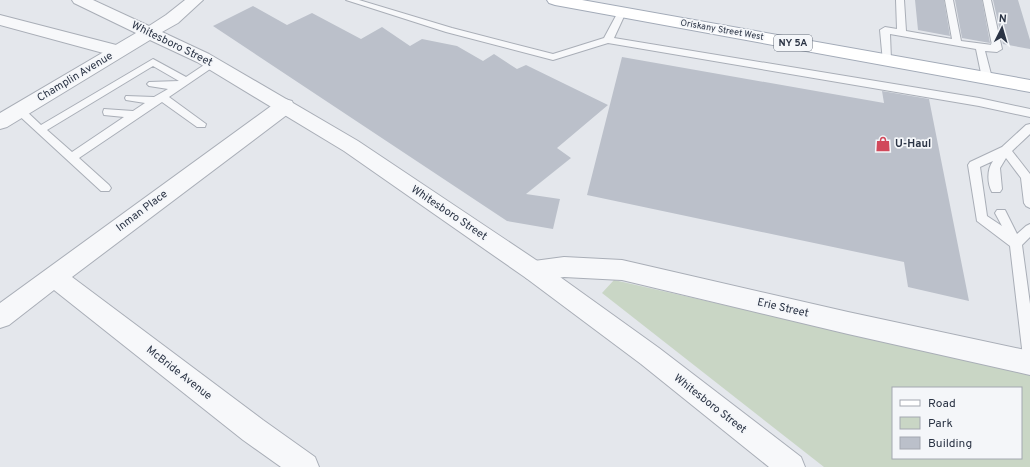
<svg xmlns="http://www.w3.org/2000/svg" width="1030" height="467" font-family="Overpass,sans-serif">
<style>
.green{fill:#c9d6c5;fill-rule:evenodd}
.building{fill:#bbc0ca}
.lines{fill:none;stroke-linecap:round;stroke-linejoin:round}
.service-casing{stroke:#a9aeb7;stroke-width:2}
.minor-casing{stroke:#a9aeb7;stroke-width:2}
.tertiary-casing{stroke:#a9aeb7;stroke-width:2}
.primary-casing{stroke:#a3abb8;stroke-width:2}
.service{fill:#f7f8fa;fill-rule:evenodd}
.minor{fill:#f7f8fa;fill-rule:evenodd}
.tertiary{fill:#f7f8fa;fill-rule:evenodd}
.primary{fill:#fff;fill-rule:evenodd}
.labels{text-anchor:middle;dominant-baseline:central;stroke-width:3.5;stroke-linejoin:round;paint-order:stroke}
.far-street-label{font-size:9px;fill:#2b3445;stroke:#f4f6f9}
.shield{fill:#f4f6f9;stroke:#676e7b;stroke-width:1}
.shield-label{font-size:10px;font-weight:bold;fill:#2b3445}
.street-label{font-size:11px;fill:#2b3445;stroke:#f4f6f9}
.poi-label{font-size:11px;font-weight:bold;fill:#2b3445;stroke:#f4f6f9;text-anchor:start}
</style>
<rect width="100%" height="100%" fill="#e4e7ec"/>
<path class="green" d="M614 280 1030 374V467H824L602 293ZM893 388H1021V458H893Z"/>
<path class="building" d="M915 0H944L950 36 918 30Z
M955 0H982L990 43 962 38Z
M993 0H1018L1030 40V49L1003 44Z
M253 6 287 25 312 13 361 39 382 27 410 46 422 39 457 46 483 61 494 54 517 69 526 65 608 105 557 148 571 158 526 194 560 199 553 229 507 221 213 26Z
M622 57 884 103 882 91 929 99 969 301 908 287 904 262 587 195Z"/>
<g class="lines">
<g class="service-casing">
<path id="service" d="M346 0H359L452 28 553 54 604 38 618 12 622 9 626 12 614 38 979 98 1030 109V117L979 106 608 43 553 60 446 32Z
M896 0H904L906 31 952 39 945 0H953L961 41 992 45 983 0H991L1002 49 997 52 985 51 992 78 990 80H984L982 78 976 49 890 34 891 60 889 62H883L880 30 885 27 897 29Z
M153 59 186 77 210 61H216V65L169 97 206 124 205 127H197L162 102 79 158 109 185 111 188 109 191H101L14 111 15 108H23L41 125ZM153 66 179 81 149 82 147 84 149 86 168 89 154 97 126 96 125 98 126 100 145 103 133 111 104 109 103 112 104 115 124 117 72 152 47 130Z
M1030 124V134L1012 151 1030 174V208L1026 206 1024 203 1021 178 1006 158 1000 168 1002 189 1000 192H992C987 183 987 169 993 161L980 167 987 216 1002 226 995 213 997 210H1005L1017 234 1026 226 1030 224V237L1022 245 1030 304V364L1025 362 1023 357 1010 246 977 221 968 165 970 162 1002 147 1026 125Z"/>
</g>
<g class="minor-casing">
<path id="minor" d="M0 15 124 47 127 51 124 55 118 57 0 25Z
M285 99 292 101 294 106 292 111 72 277 263 420 315 457 319 467H281L243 440 54 290 9 325 0 328V303L278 101Z
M564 257 622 260 848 312 1030 351V375L848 334 622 280 564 277 534 281 526 278 523 271 526 264 534 261Z"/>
</g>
<g class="tertiary-casing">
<path id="tertiary" d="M72 0H93L149 26 166 15 185 0H203L178 23 162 32 209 54 358 141 542 264 659 348 801 457 805 467H769L641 364 526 278 344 151 197 62 150 40 7 127 0 129V113L136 33 74 3Z"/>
</g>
<g class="primary-casing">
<path id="primary" d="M547 0H582L1030 80V92L555 5 549 3Z"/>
</g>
<use href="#service" class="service"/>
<use href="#minor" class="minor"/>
<use href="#tertiary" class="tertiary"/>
<use href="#primary" class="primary"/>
</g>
<defs>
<g id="shop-bare" transform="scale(1.2)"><path d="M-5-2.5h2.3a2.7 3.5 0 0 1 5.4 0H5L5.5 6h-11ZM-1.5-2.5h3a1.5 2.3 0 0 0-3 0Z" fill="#d1495b" stroke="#f4f6f9" stroke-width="2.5" paint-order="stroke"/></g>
</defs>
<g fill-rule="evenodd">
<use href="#shop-bare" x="883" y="144"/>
</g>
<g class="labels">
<g class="far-street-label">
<text transform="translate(722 30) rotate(10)">Oriskany Street West</text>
</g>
<rect class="shield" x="774" y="35" width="38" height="16" rx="3"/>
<g class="shield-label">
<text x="793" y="43">NY 5A</text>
</g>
<g class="street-label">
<text transform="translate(172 44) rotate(26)">Whitesboro Street</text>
<text transform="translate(75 77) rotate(-31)">Champlin Avenue</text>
<text transform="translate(142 211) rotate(-37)">Inman Place</text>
<text transform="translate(449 213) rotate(34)">Whitesboro Street</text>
<text transform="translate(783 308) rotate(13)">Erie Street</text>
<text transform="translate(179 373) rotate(38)">McBride Avenue</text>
<text transform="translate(710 404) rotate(38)">Whitesboro Street</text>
</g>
<g class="poi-label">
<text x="895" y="144">U-Haul</text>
</g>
</g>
<rect x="892" y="387" width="130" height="72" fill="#f4f6f9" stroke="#a4a8b1"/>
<rect x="900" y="400" width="20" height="6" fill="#ffffff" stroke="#a4a8b1"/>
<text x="928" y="407" font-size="12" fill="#2b3445">Road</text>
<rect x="900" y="417" width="20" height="12" fill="#c9d6c5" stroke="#a4a8b1"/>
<text x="928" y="427" font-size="12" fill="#2b3445">Park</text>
<rect x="900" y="437" width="20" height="12" fill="#bbc0ca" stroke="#a4a8b1"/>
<text x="928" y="447" font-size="12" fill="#2b3445">Building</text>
<g transform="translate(1002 28) rotate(5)" stroke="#f4f6f9" stroke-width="3" paint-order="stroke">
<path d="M0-3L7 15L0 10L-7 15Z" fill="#2b3445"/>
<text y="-6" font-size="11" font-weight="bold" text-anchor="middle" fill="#2b3445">N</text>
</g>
</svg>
